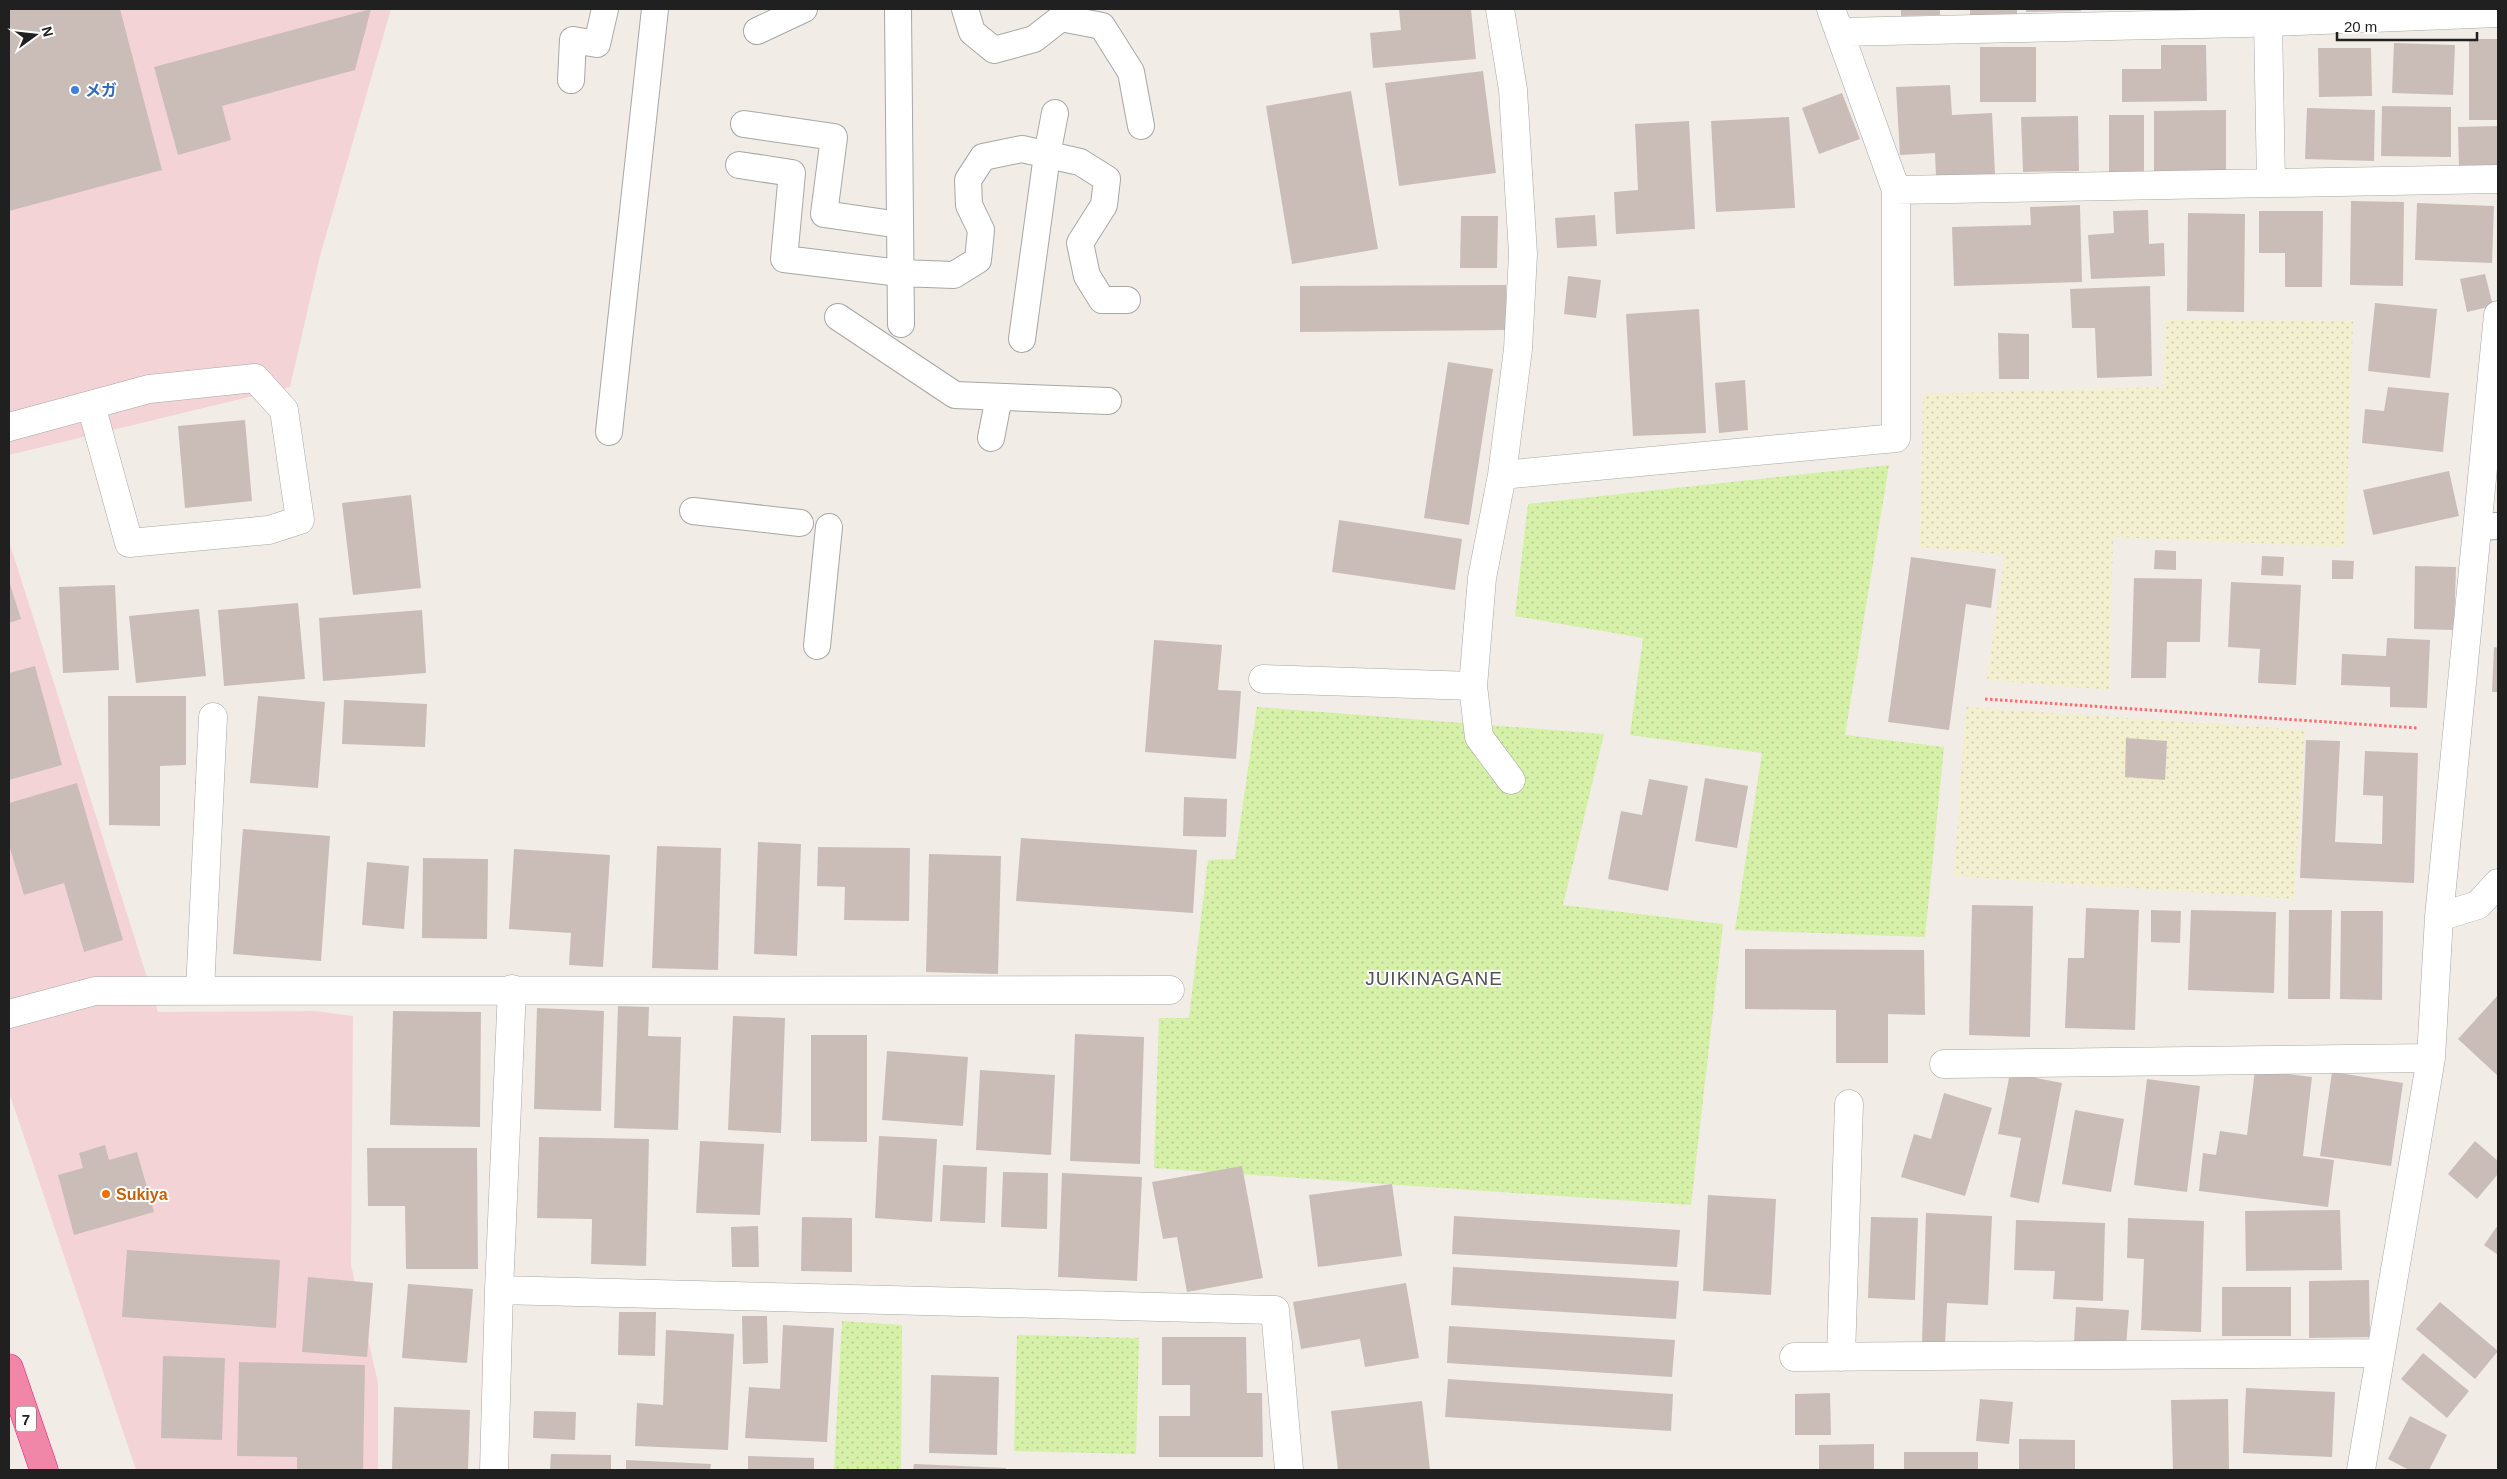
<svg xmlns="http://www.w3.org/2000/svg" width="2507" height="1479" font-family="Arial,'Noto Sans JP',sans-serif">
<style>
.commercial{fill:#f4d3d6}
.farmland{fill:url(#farmland-dots)}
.grass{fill:url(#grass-dots)}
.building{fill:#cabdb8}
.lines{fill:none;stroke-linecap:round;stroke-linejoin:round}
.lane-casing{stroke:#a7a7a7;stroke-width:28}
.street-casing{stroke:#a7a7a7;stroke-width:29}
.highway-casing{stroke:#ed157c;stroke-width:29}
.path{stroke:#ff696e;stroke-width:3;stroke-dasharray:2.5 2.5;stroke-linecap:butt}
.lane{stroke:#fff;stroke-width:26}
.street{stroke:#fff;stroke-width:28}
.highway{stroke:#f086a8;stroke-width:28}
.shop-dot{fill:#3f7fe0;stroke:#fff;stroke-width:2}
.food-dot{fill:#e8710a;stroke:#fff;stroke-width:2}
.labels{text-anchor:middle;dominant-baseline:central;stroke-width:4;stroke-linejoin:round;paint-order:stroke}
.shield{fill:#fff;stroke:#636363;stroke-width:1}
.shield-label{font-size:15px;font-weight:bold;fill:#202020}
.shop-label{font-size:16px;font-weight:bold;fill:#366cbe;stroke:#fff;text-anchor:start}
.food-label{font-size:16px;font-weight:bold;fill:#c56008;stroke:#fff;text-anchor:start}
.quarter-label{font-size:19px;letter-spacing:1px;fill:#535353;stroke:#fff}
</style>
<defs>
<pattern id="farmland-dots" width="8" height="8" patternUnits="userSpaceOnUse" patternTransform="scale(1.25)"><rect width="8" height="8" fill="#f2f0cf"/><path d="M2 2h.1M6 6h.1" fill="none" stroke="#cfceb1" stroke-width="1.8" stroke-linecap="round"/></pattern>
<pattern id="grass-dots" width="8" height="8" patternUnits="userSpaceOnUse" patternTransform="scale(1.25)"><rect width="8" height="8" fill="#d5f0a7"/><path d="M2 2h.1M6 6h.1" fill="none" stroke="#b7ce8f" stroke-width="1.8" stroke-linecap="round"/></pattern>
</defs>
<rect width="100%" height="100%" fill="#f1ece5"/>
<path class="commercial" d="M9 9H391L320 256 290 387 9 455Z
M9 541 158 1012 315 1011 353 1016 351 1265 378 1383V1470H136L9 1092Z"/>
<path class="farmland" d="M2165 320 2353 321 2345 547 2113 537 2109 690 1987 680 2005 555 1920 547 1923 394 2164 387Z
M1966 707 2305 730 2294 899 1954 876Z"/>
<path class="grass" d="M1889 465 1845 735 1944 747 1925 937 1735 930 1762 753 1630 735 1643 638 1515 616 1528 504Z
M1257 707 1604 734 1563 905 1723 924 1691 1205 1154 1168 1159 1018H1189L1208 860 1235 859Z
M842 1321 902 1325 901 1470H834Z
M1017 1335 1139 1338 1136 1454 1014 1451Z"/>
<path class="building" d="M9 9H120L162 170 9 211Z
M371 9 355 70 222 106 231 140 178 155 154 67Z
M1399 9H1471L1476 59 1373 68 1370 33 1401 30Z
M1901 9H1940V15L1901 16Z
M1970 9H2017V19L1970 20Z
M2026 9H2081V11L2026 12Z
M2189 9H2235V15L2189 16Z
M2469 39H2498V120H2469Z
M2394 43 2455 45 2453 95 2392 93Z
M2161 45H2206L2207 101 2122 102V69H2161Z
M1980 47H2036V102H1980Z
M2318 48H2371L2372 96 2319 97Z
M1483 71 1496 173 1399 186 1385 83Z
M1950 85 1952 115 1992 113 1995 174 1936 177 1935 153 1900 155 1896 87Z
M1351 91 1378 249 1292 264 1266 106Z
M1842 93 1860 139 1819 154 1802 108Z
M2382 106 2451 107V157L2381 156Z
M2307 108 2375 110 2374 161 2305 159Z
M2226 110V171H2154V111Z
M2109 115H2144V172H2109Z
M2078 116 2079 171 2023 172 2021 117Z
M1789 117 1795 208 1716 212 1711 121Z
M1689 121 1695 229 1616 234 1614 192 1638 190 1635 124Z
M2498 126V168L2459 169 2458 127Z
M2351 201 2404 202 2403 286 2350 285Z
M2417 203 2494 206 2492 263 2415 260Z
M2080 205 2082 282 1954 286 1952 227 2031 225 2030 207Z
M2148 210 2149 244 2164 243 2165 276 2091 279 2088 235 2114 233 2113 211Z
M2259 211H2323L2322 287H2285V253H2259Z
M2188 213 2245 214 2244 312 2187 311Z
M1595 215 1597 246 1557 248 1555 218Z
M1461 216H1498L1497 268H1460Z
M2485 274 2493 306 2467 312 2460 279Z
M1568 276 1601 280 1596 318 1564 314Z
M1506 285V330L1300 332V286Z
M2150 286 2152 376 2097 378 2095 328H2072L2070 289Z
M2375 303 2437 309 2430 378 2368 371Z
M1699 309 1706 433 1633 436 1626 314Z
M1998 333 2029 334V379H1999Z
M1448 362 1493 369 1469 525 1424 518Z
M1745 380 1748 430 1719 433 1715 383Z
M2388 387 2449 393 2443 452 2362 443 2365 409 2384 411Z
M245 420 252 501 185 508 178 426Z
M2449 471 2459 516 2373 535 2363 490Z
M411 495 421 588 353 595 342 503Z
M1339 520 1462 539 1455 590 1332 572Z
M2155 550 2176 551V570L2154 569Z
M2262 556 2284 557 2283 576 2261 575Z
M1911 557 1996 569 1991 608 1966 604 1949 730 1888 722Z
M2332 560 2354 561 2353 579H2332Z
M2415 566 2456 567 2454 630 2414 629Z
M2134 578 2202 579 2200 642H2167L2166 678H2131Z
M9 581 21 619 9 623Z
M2231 582 2301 585 2296 685 2258 683 2260 649 2228 647Z
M115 585 119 670 63 673 59 587Z
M298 603 305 679 224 686 218 610Z
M199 609 206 676 136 683 129 616Z
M422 610 426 673 323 681 319 618Z
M2387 638 2430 640 2427 708 2390 707V687L2341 685 2342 654 2386 656Z
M1154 640 1222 645 1218 690 1241 691 1236 759 1145 752Z
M2494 647 2498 648V692H2492Z
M35 666 62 765 9 780V673Z
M108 696H186V765L160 766V826L109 825Z
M258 696 325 702 318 788 250 783Z
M344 700 427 704 425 747 342 744Z
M2126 738 2167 741 2165 780 2125 777Z
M2306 740 2340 741 2335 842 2382 844 2383 796 2363 795 2365 751 2418 753 2414 883 2300 878Z
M1705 778 1748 786 1737 848 1695 841Z
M1649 779 1688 786 1668 891 1608 879 1621 811 1642 815Z
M77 783 123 940 84 952 64 883 24 895 9 845V803Z
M1184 797 1227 799 1226 837 1183 836Z
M243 829 330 836 321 961 233 954Z
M1021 838 1197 850 1193 913 1016 901Z
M758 842 801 844 797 956 754 954Z
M657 846 721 848 718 970 652 968Z
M818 847 910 848 909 921 844 920 845 887 817 886Z
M514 849 610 855 603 967 569 965 571 933 509 929Z
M929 854 1001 856 998 974 926 972Z
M423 858 488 859 487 939 422 938Z
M367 862 409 866 404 929 362 925Z
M1972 905 2033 906 2030 1037 1969 1035Z
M2086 908 2139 910 2135 1030 2065 1028 2068 958H2084Z
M2151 910 2181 911 2180 943 2151 942Z
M2191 910 2276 912 2274 993 2188 990Z
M2289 910H2332L2330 999H2288Z
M2341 911H2383L2382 1000 2340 999Z
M1745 949 1924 950 1925 1015 1888 1014V1063H1836V1010L1745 1009Z
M2498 995V1076L2458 1039Z
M618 1006 649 1007 648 1036 681 1037 678 1130 614 1128Z
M537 1008 604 1011 601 1111 534 1109Z
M393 1011 481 1012 480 1127 390 1125Z
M733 1016 785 1018 781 1133 728 1130Z
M1075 1034 1144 1037 1140 1164 1070 1161Z
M811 1035H867V1142L811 1141Z
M887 1051 968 1057 963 1126 882 1120Z
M980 1070 1055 1075 1051 1155 976 1150Z
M2255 1070 2312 1077 2303 1156 2334 1160 2328 1207 2199 1191 2203 1153 2216 1155 2220 1131 2247 1135Z
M2332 1072 2403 1083 2391 1166 2320 1156Z
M2010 1073 2062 1083 2039 1203 2010 1197 2021 1138 1998 1134Z
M2147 1079 2200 1086 2187 1192 2134 1185Z
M1944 1093 1992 1108 1965 1196 1901 1177 1914 1134 1931 1139Z
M2075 1110 2124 1119 2111 1192 2062 1184Z
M879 1136 937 1139 932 1222 875 1218Z
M539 1137 649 1139 646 1266 591 1264 592 1219 537 1218Z
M700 1141 764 1144 760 1215 696 1213Z
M2475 1141 2498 1161V1174L2477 1199 2448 1174Z
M105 1145 109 1160 137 1152 154 1212 74 1235 58 1175 83 1168 79 1153Z
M367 1148H477L478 1269H406L405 1206H368Z
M943 1165 987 1167 985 1223 940 1221Z
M1242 1166 1263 1278 1187 1292 1177 1237 1163 1239 1152 1182Z
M1003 1172 1048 1173 1047 1229 1001 1227Z
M1062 1173 1142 1177 1137 1281 1058 1277Z
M1392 1184 1402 1256 1318 1267 1309 1195Z
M1708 1195 1776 1199 1771 1295 1703 1291Z
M2340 1210 2342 1270 2246 1271 2245 1211Z
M1926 1213 1992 1216 1988 1305 1947 1303 1945 1345 1922 1344Z
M1454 1216 1680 1230 1677 1267 1452 1254Z
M802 1217 852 1218V1272L801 1271Z
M1871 1217 1918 1218 1915 1300 1868 1298Z
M2128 1218 2204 1221 2201 1332 2141 1330 2144 1259 2127 1258Z
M2016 1220 2105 1223 2103 1301 2053 1299 2055 1271 2014 1270Z
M2498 1225V1255L2484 1245Z
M758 1226 759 1267H732L731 1227Z
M127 1250 280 1260 276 1328 122 1317Z
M1453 1267 1679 1281 1676 1319 1451 1305Z
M308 1277 373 1283 367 1357 302 1352Z
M2369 1280 2370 1337 2309 1338V1281Z
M1406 1283 1419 1358 1365 1367 1360 1339 1301 1349 1293 1302Z
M408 1284 473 1289 467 1363 402 1358Z
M2222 1287H2291V1336H2222Z
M2440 1302 2498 1351 2475 1379 2416 1329Z
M2076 1307 2129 1310 2126 1346 2074 1343Z
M619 1312H656L655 1356 618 1355Z
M742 1316H767L768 1363 743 1364Z
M783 1325 834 1328 827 1442 745 1438 749 1387 780 1389Z
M1449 1326 1675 1340 1672 1377 1447 1363Z
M666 1330 734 1334 728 1450 635 1446 637 1403 663 1405Z
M1162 1337H1246L1247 1393H1262L1263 1457H1159V1416H1190V1385H1162Z
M2423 1353 2469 1391 2447 1418 2401 1379Z
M163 1356 225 1358 222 1440 161 1438Z
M239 1362 365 1365 363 1470H297V1457L237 1456Z
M931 1375 999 1377 997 1455 929 1453Z
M1448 1379 1673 1394 1671 1431 1445 1417Z
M2246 1388 2335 1392 2332 1457 2243 1453Z
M1830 1393 1831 1435H1795V1394Z
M1980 1399 2013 1402 2009 1444 1976 1441Z
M2228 1399 2229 1470H2173L2171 1400Z
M1422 1401 1430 1470H1338L1331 1411Z
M394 1407 470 1410 468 1470H392Z
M534 1411 576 1412 575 1440 533 1438Z
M2410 1416 2447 1435 2429 1470H2409L2388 1459Z
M2019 1439 2075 1440V1470H2019Z
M1874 1444V1470H1819V1445Z
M1904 1452H1978V1470H1904Z
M551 1454 611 1455V1470H550Z
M748 1456 814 1458V1470H748Z
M626 1460 711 1464 710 1470H626Z
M914 1464 1006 1468V1470H913Z"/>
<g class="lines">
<g class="lane-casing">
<path id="lane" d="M898 9 901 324
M965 9 972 32 994 50 1034 39 1061 18 1102 26 1131 72 1141 126
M757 31 804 9
M571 80 573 40 597 44 605 9
M744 124 834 137 824 214 900 225
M739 165 792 173 784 259 900 273 954 275 978 260 981 230 969 205 968 180 983 157 1022 149 1080 162 1107 179 1104 205 1080 243 1087 276 1102 300H1127
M838 317 955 395 1108 401
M1022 339 1047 155 1055 113
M609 432 655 9
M991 438 999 397
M693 511 800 523
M2477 527 2498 526
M817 646 829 527"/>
</g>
<g class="street-casing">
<path id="street" d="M1500 9 1513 90 1523 254 1518 349 1502 475 1482 578 1473 686 1479 737 1511 780
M1831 9 1896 190 2498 179
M2268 22 2271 183
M1839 32 2246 23 2498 13
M9 427 149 389 255 378 284 410 300 520 269 530 129 543 91 405
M1502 475 1896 438V190
M1263 679 1473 686
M2439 917 2478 905 2498 883
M200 991 213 717
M9 1014 95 991 1170 990
M1944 1064 2431 1058
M499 1290 1275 1310 1289 1470
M1794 1357 2380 1353
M1841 1357 1849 1104
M494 1470 499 1290 512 989
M2361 1470 2431 1058 2439 917 2498 315"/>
</g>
<g class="highway-casing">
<path id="highway" d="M9 1368 44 1470"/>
</g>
<path class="path" d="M1985 699 2418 728"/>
<use href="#lane" class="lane"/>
<use href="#street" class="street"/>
<use href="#highway" class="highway"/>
</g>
<circle class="shop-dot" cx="75" cy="90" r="5"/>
<circle class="food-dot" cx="106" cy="1194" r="5"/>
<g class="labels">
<rect class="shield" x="16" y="1406.5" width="20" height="25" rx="4"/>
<g class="shield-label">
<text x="26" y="1419">7</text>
</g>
<g class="shop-label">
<text x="85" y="90">メガ</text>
</g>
<g class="food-label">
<text x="116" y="1194">Sukiya</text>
</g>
<g class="quarter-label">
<text x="1434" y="978">JUIKINAGANE</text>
</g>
</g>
<rect width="2507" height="1479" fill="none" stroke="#202020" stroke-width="20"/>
<g transform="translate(35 35) rotate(75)" stroke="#ffffff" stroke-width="4" paint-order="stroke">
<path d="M0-4L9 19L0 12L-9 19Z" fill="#202020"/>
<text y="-8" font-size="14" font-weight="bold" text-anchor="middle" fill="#202020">N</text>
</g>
<path d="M2337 32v8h140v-8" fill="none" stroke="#202020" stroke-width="2.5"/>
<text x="2344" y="32" font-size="15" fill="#202020" stroke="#ffffff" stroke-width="4" paint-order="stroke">20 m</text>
</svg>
